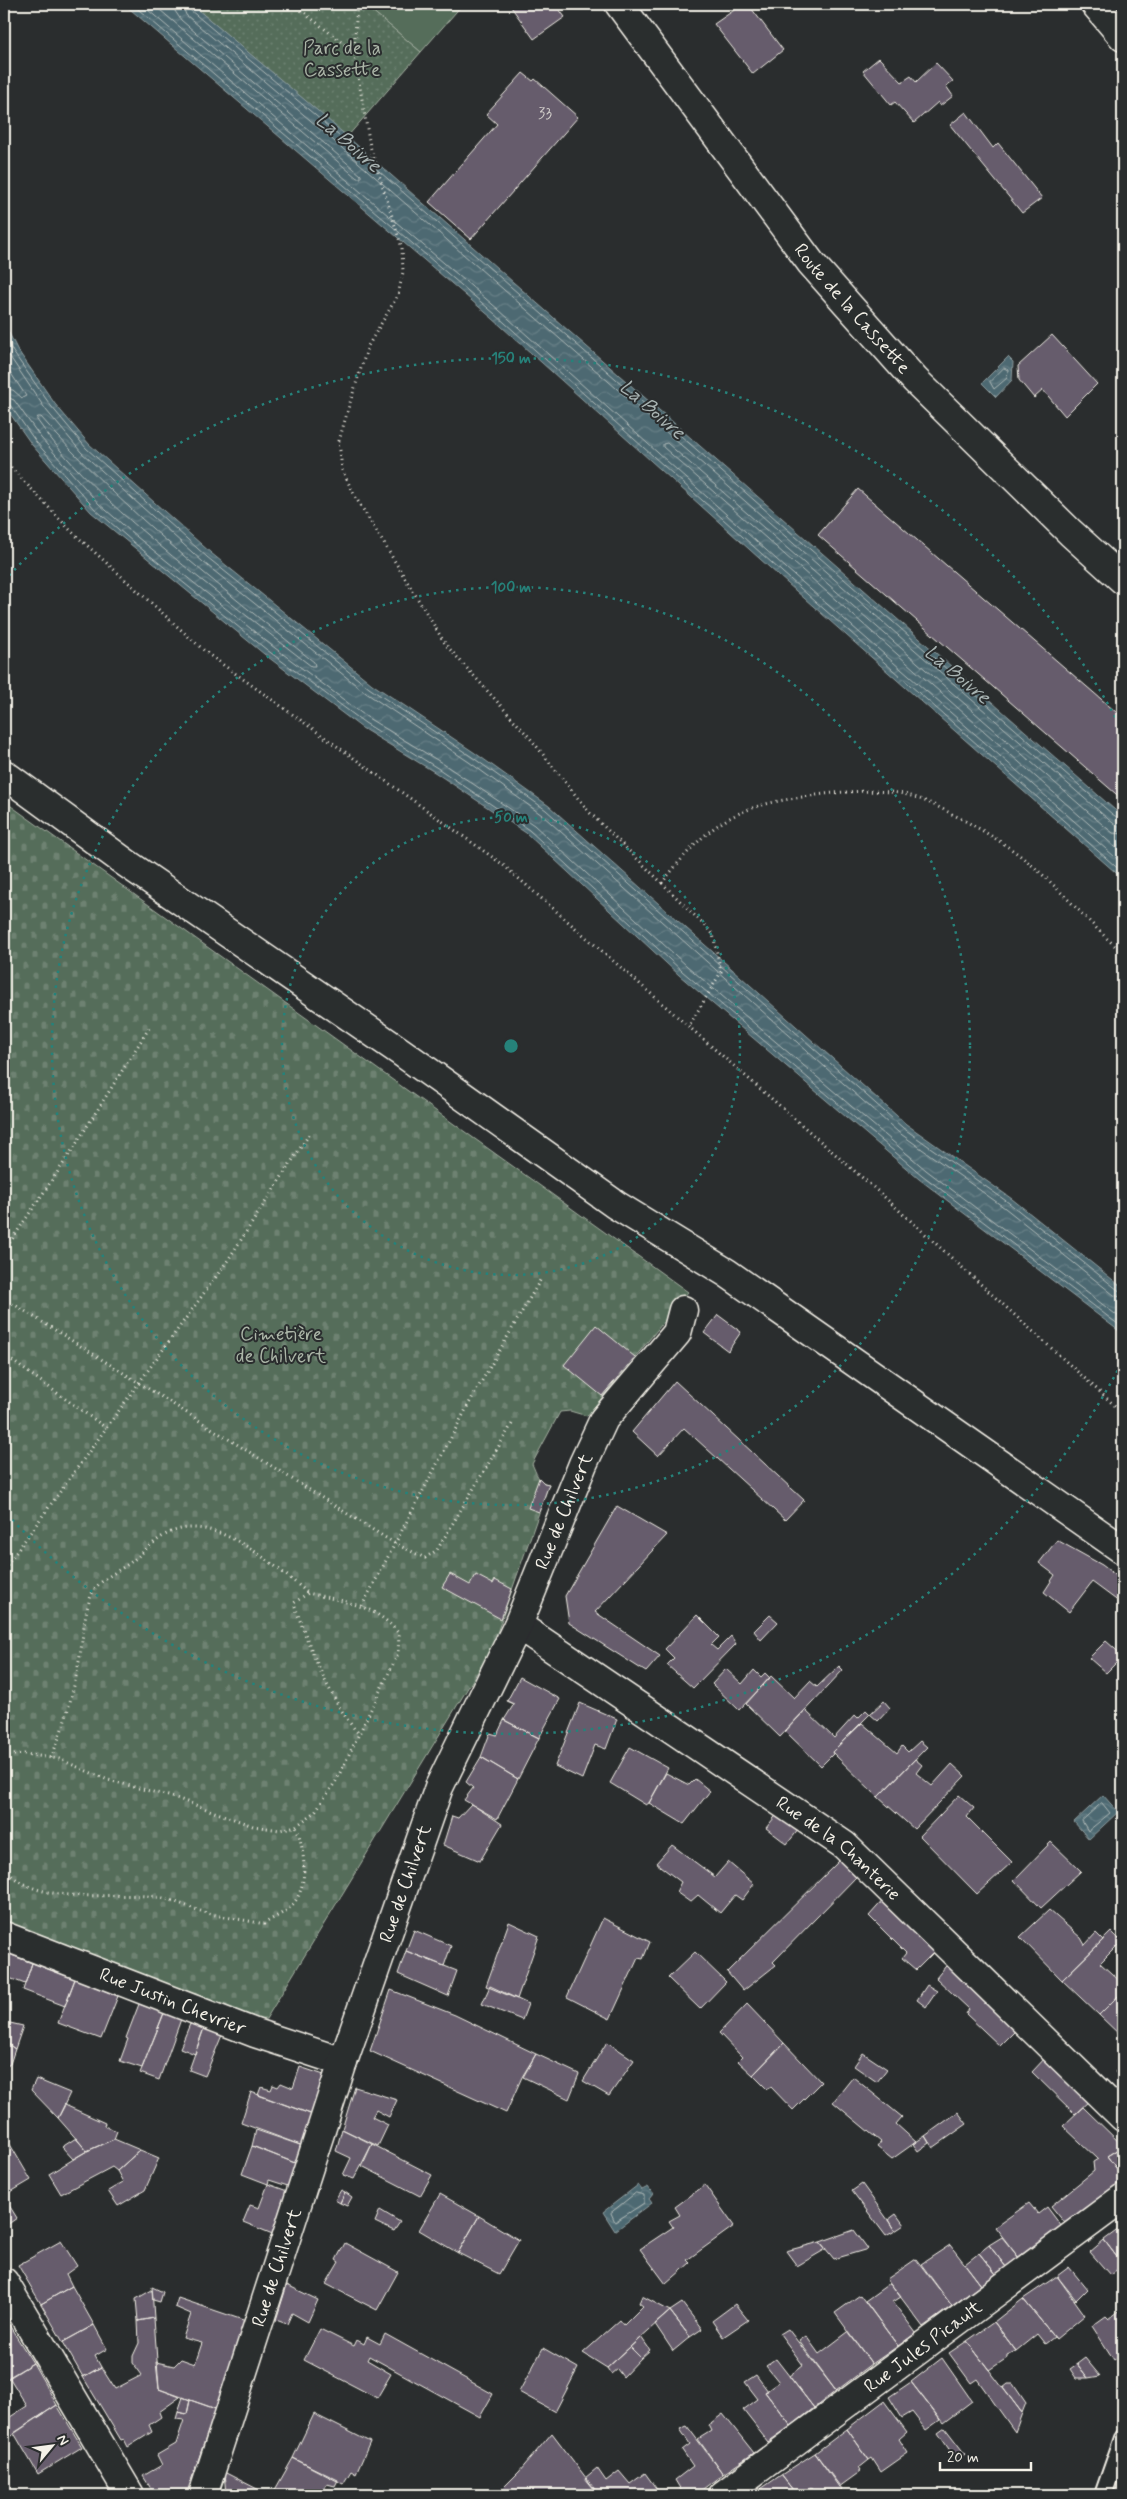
<svg xmlns="http://www.w3.org/2000/svg" width="1127" height="2499" font-family="Mynerve,sans-serif">
<style>
.grass{fill:#556d5a;stroke:#a4afa1}
.cemetery{fill:url(#cemetery-stones);stroke:#a4afa1}
.park{fill:url(#park-dots);stroke:#a4afa1}
.water{fill:url(#water-waves);stroke:#909fa1}
.lines{fill:none;stroke-linecap:round;stroke-linejoin:round}
.shore{stroke:#b1bbb9;stroke-width:1}
.building{fill:#665c6c;stroke:#f4f1e8}
.service-casing{stroke:#f4f1e8;stroke-width:20}
.minor-casing{stroke:#f4f1e8;stroke-width:31}
.tertiary-casing{stroke:#f4f1e8;stroke-width:31}
.path{stroke:#f4f1e8;stroke-width:3;stroke-dasharray:1 4;stroke-linecap:butt}
.service{stroke:#2a2d2e;stroke-width:16}
.minor{stroke:#2a2d2e;stroke-width:28}
.tertiary{stroke:#2a2d2e;stroke-width:28}
.ring{fill:none;stroke:#26827a;stroke-width:2.5;stroke-dasharray:2.5 5}
.labels{text-anchor:middle;dominant-baseline:central;stroke-width:4;stroke-linejoin:round;paint-order:stroke}
.number-label{font-size:16px;fill:#d0ccc9}
.park-label{font-size:19px;fill:#acb6a8;stroke:#2a2d2e}
.street-label{font-size:19px;fill:#f4f1e8;stroke:#2a2d2e}
.water-label{font-size:20px;font-style:italic;fill:#a9b4b3;stroke:#2a2d2e}
.centre{fill:#26827a;stroke:#2a2d2e;stroke-width:2.5}
.ring-label{font-size:15px;text-anchor:middle;font-weight:bold;fill:#26827a;stroke:#2a2d2e;stroke-width:4;stroke-linejoin:round;paint-order:stroke}
</style>
<defs>
<pattern id="cemetery-stones" width="16" height="16" patternUnits="userSpaceOnUse" patternTransform="scale(1.25)"><rect width="16" height="16" fill="#556d5a"/><path d="M2 7V4a2 2 0 0 1 4 0v3zM10 15v-3a2 2 0 0 1 4 0v3z" fill="#6e8272"/></pattern>
<pattern id="park-dots" width="8" height="8" patternUnits="userSpaceOnUse" patternTransform="scale(1.25)"><rect width="8" height="8" fill="#556d5a"/><path d="M2 2h.1M6 6h.1" fill="none" stroke="#6e8272" stroke-width="1.8" stroke-linecap="round"/></pattern>
<pattern id="water-waves" width="16" height="10" patternUnits="userSpaceOnUse" patternTransform="scale(1.25)"><rect width="16" height="10" fill="#4d6972"/><path d="M0 5q4-4 8 0t8 0" fill="none" stroke="#677f86"/></pattern>
</defs>
<rect width="100%" height="100%" fill="#2a2d2e"/>
<filter id="ink" filterUnits="userSpaceOnUse"><feTurbulence type="fractalNoise" baseFrequency=".02" numOctaves="2"/><feDisplacementMap in="SourceGraphic" scale="10" xChannelSelector="R" yChannelSelector="G"/><feConvolveMatrix kernelMatrix="1 2 1 2 8 2 1 2 1" color-interpolation-filters="sRGB"/></filter>
<g filter="url(#ink)">
<path class="grass" d="M364 4H463L421 52Z"/>
<path class="cemetery" d="M4 801 688 1292 587 1416 570 1411 560 1412 532 1464C536 1472 538 1483 549 1484L491 1650 266 2019 253 2020 4 1921Z"/>
<path class="park" d="M191 4H364L421 52 347 137Z"/>
<path class="water" d="M124 4H191L318 111 1123 817V879L779 576 492 318Z
M4 323 17 349 55 404 89 444 211 553 372 684 475 753 549 806 906 1124 1012 1199 1123 1288V1334L919 1179 679 975 526 833 436 773 362 728 264 654 91 512 32 445 4 405Z
M1008 357 1013 362 1012 380 996 397 982 383Z
M1103 1795 1118 1812 1089 1839 1074 1822Z
M638 2185 642 2190 648 2187 653 2194 649 2199 652 2203 615 2231 603 2212Z"/>
<g class="lines">
<path class="shore" d="M132 4 495 314 782 572 1123 873
M141 4 499 310 786 568 1123 864
M153 4 357 178H361V175L181 20 175 11 174 4
M182 4 186 15 310 120 1108 819 1117 826 1123 827
M188 4 190 10 315 115 1112 814 1123 821
M4 334 13 352 51 406 86 448 207 557 369 688 472 757 546 810 903 1128 1009 1203 1118 1290 1123 1292
M4 348 46 410 81 452 203 562 366 693 469 762 542 815 898 1132 1005 1208 1114 1295 1123 1298
M4 363 26 396 22 398 13 390 4 389
M1004 368 1008 370 1007 378 994 389 990 382Z
M4 396 14 400 41 438 99 504 137 537 271 645 368 718 442 763 534 825 687 966 926 1170 1123 1320
M4 403 10 405 36 442 95 509 133 542 267 650 365 723 439 769 529 830 682 971 922 1175 1123 1328
M38 417H41C121 509 219 586 314 662L315 666H311C272 636 233 605 194 574 137 527 80 481 37 420Z
M1123 834 1113 833 1103 825 667 443 663 444V447L1123 854
M1102 1803 1110 1813 1088 1831 1082 1821Z
M636 2193 644 2195V2203L615 2222 611 2213Z"/>
</g>
<path class="building" d="M509 4H555L565 17 534 39Z
M743 4H748L783 50 753 74 714 24Z
M879 58 902 82 911 76 916 82 936 63 953 81 946 86 953 96 940 106 938 102 914 123 895 102 891 105 863 71Z
M523 73 533 81 535 79 578 117 471 239 429 202 497 124 486 114Z
M966 112 993 148 998 143 1042 198 1022 213 950 125Z
M1052 335 1097 384 1065 416 1043 390 1034 398 1019 380 1018 366Z
M858 489 1123 718V800L818 535Z
M718 1315 741 1332 728 1351 704 1333Z
M596 1325 635 1357 602 1396 564 1365Z
M675 1381 804 1500 785 1520 684 1428 658 1456 632 1432Z
M539 1478 544 1483 549 1484 539 1512 528 1508Z
M617 1506 667 1535 595 1612 660 1656 646 1672 569 1623 565 1596Z
M1057 1540 1102 1565 1123 1581V1605L1092 1582 1069 1612 1044 1592 1055 1575 1039 1563Z
M450 1574 470 1585 476 1575 493 1584 495 1580 512 1589 501 1619 442 1587Z
M697 1615 719 1637 711 1645 717 1650 731 1636 736 1644 693 1688 667 1665 674 1658 665 1649Z
M770 1615 778 1622 761 1640 754 1631Z
M1106 1641 1123 1656 1106 1673 1089 1658Z
M839 1666 843 1670 780 1737 746 1704 771 1676 794 1698 810 1681 817 1687Z
M726 1669 742 1684 754 1670 761 1677 765 1673 770 1678 739 1710 712 1684Z
M520 1677 560 1699 539 1738 504 1720 514 1704 507 1701Z
M884 1701 890 1708 878 1721 870 1714Z
M580 1703 617 1719 606 1749 595 1745 582 1779 555 1766Z
M805 1710 834 1738 855 1715 858 1718 866 1710 870 1714 832 1752 833 1754 821 1766 785 1731Z
M504 1720 539 1738 518 1779 481 1757 490 1733 497 1735Z
M862 1723 897 1753 902 1746 908 1752 920 1741 927 1747 878 1797 832 1752Z
M630 1747 668 1768 649 1803 646 1805 610 1783Z
M481 1757 518 1779 497 1819 464 1800 473 1788 466 1782Z
M915 1759 922 1765 916 1773 932 1786 952 1764 965 1776 914 1829 878 1797Z
M666 1773 689 1785 695 1779 710 1791 684 1824 649 1803Z
M959 1795 974 1808 967 1817 1012 1862 977 1894 920 1836Z
M471 1804 502 1824 480 1861 443 1845 452 1816 458 1818Z
M778 1813 799 1829 787 1844 766 1828Z
M1051 1842 1081 1871 1041 1908 1014 1880Z
M672 1845 715 1877 728 1862 754 1884 742 1900 735 1895 720 1913 698 1895 690 1902 676 1892 681 1882 656 1863Z
M842 1858 859 1874 773 1962 776 1965 743 1991 727 1972Z
M885 1898 937 1949 916 1970 902 1958 906 1953 869 1916Z
M1049 1910 1081 1938 1085 1945 1096 1933 1103 1940 1062 1980 1020 1937Z
M603 1918 650 1942 643 1959 638 1958 610 2019 567 1997Z
M509 1922 539 1936 517 1999 486 1986Z
M414 1930 451 1946 444 1966 406 1951Z
M1111 1932 1121 1942 1100 1963 1123 1984V1991L1099 2015 1062 1980Z
M406 1951 457 1971 448 1996 398 1974Z
M4 1952 32 1963 25 1984 4 1976Z
M695 1952 726 1982 700 2009 668 1978Z
M950 1961 1017 2029 1000 2046 966 2014 969 2009 936 1978Z
M32 1963 75 1979 65 2006 23 1990Z
M75 1979 118 1996 101 2039 58 2023Z
M927 1985 937 1991 926 2007 917 2000Z
M490 1986 528 2004 522 2020 482 2004Z
M391 1990 455 2015 536 2054 522 2077 506 2113 370 2051Z
M1123 1991V2038L1099 2015Z
M139 2004 164 2013 142 2068 120 2061 128 2039 126 2038Z
M747 2004 784 2043 753 2075 738 2061 742 2057 719 2033Z
M164 2013 181 2019 159 2080 140 2073Z
M4 2020 10 2023 4 2045Z
M10 2023 23 2026 15 2049 5 2042Z
M190 2024 204 2028 195 2054 180 2048Z
M204 2028 222 2035 205 2076 189 2070Z
M5 2042 15 2049 10 2064 4 2068Z
M607 2042 634 2060 609 2096 583 2081Z
M784 2043 821 2082 793 2110 771 2087 767 2089 753 2075Z
M863 2053 887 2069 877 2082 854 2066Z
M536 2054 579 2074 569 2099 523 2077Z
M1046 2057 1090 2100 1075 2114 1032 2072Z
M1123 2063V2080L1115 2072Z
M300 2067 324 2075 328 2085 316 2116 258 2095 261 2087 271 2090 273 2085 278 2087 281 2083 293 2088Z
M853 2077 902 2117 896 2124 916 2142 892 2159 877 2147 881 2142 833 2102Z
M36 2079 70 2093 58 2118 31 2090Z
M355 2087 397 2100 389 2117 376 2110 372 2117 388 2125 378 2146 342 2129Z
M251 2092 316 2116 306 2147 241 2123Z
M65 2105 105 2123 104 2126 117 2131 114 2139 87 2151 58 2118Z
M1083 2107 1123 2146 1107 2156 1123 2177V2181L1065 2223 1051 2206 1094 2171 1093 2162 1098 2159 1063 2126Z
M958 2112 967 2124 933 2148 925 2136Z
M342 2129 372 2144 354 2179 343 2175 351 2158 336 2151Z
M256 2130 306 2147 300 2165 252 2146Z
M925 2136 929 2143 918 2151 913 2144Z
M76 2138 87 2151 73 2159 62 2147Z
M114 2139 140 2150 117 2171 112 2167 61 2194 49 2174 87 2151Z
M8 2141 31 2180 4 2196V2144Z
M372 2144 432 2175 420 2196 362 2166Z
M252 2146 300 2165 291 2187 269 2180 268 2184 242 2174Z
M1120 2148 1123 2152V2177L1107 2156Z
M140 2150 159 2158 145 2190 118 2206 108 2191 123 2182 117 2171Z
M268 2184 290 2192 275 2235 243 2222 250 2205 259 2208Z
M862 2184 888 2220 895 2231 886 2236 852 2191Z
M705 2185 734 2226 687 2260 690 2263 666 2284 640 2249 673 2227 669 2221 680 2215 675 2207Z
M341 2190 345 2192 340 2203 335 2200Z
M345 2192 352 2197 347 2206 340 2203Z
M440 2194 479 2216 458 2253 419 2230Z
M7 2202 17 2218 4 2227V2203Z
M1029 2203 1038 2214 1047 2207 1062 2227 1019 2258 995 2227Z
M380 2210 400 2222 394 2231 375 2222Z
M896 2214 904 2225 895 2231 888 2220Z
M479 2216 519 2240 499 2274 458 2253Z
M1123 2226V2265L1104 2240Z
M854 2230 868 2249 834 2259 820 2242Z
M1002 2237 1019 2258 1006 2267 989 2245Z
M1104 2240 1123 2265 1110 2275 1090 2252Z
M61 2241 77 2266 66 2274 72 2286 41 2304 18 2265Z
M820 2242 826 2249 797 2266 786 2251Z
M345 2243 398 2272 377 2310 326 2284 339 2262 336 2260Z
M950 2245 981 2285 952 2306 921 2264Z
M989 2245 1006 2267 996 2274 979 2253Z
M979 2253 996 2274 981 2285 965 2264Z
M916 2259 952 2306 923 2327 887 2279Z
M1069 2267 1087 2289 1076 2300 1057 2276Z
M1057 2276 1085 2315 1056 2339 1023 2299Z
M890 2283 901 2297 893 2302 916 2333 898 2346 865 2301Z
M287 2285 318 2300 308 2322 292 2313 287 2324 276 2320Z
M72 2286 94 2325 63 2342 41 2304Z
M152 2287 163 2292 160 2302 153 2300Z
M152 2290 154 2318 138 2321 136 2299Z
M860 2295 898 2346 872 2364 835 2313Z
M642 2296 670 2311 607 2368 583 2353 620 2320 624 2325 643 2306 639 2303Z
M178 2298 246 2321 216 2409 159 2389 156 2362 174 2366 181 2359 195 2364 202 2343 183 2338 191 2314 175 2307Z
M1023 2299 1056 2339 1054 2337 1045 2344 1037 2334 1016 2351 994 2322Z
M682 2303 702 2329 690 2337 670 2311Z
M735 2304 748 2320 723 2337 712 2321Z
M670 2311 690 2337 673 2351 655 2324Z
M1119 2311 1123 2318V2354L1114 2360 1092 2326 1106 2316 1109 2319Z
M4 2317 33 2363 4 2381Z
M154 2318 159 2389 180 2397 159 2412 161 2417 149 2425 152 2432 128 2447 124 2439 121 2440 83 2377 101 2367 115 2389 142 2375 133 2363V2356L139 2343 138 2321Z
M994 2322 1016 2351 1007 2355V2358L989 2370 967 2341Z
M94 2325 107 2349 95 2356 101 2367 83 2377 63 2342Z
M320 2329 354 2346 357 2340 364 2344 367 2337 380 2344 385 2334 493 2394 480 2417 369 2356 367 2360 391 2374 377 2398 304 2360Z
M788 2329 836 2391 814 2408 789 2376 803 2365 780 2334Z
M848 2332 872 2364 836 2391 799 2341 806 2336 819 2354Z
M641 2337 650 2350 641 2358 630 2347Z
M967 2341 1022 2413 1015 2432 977 2379 971 2383 949 2353Z
M630 2347 641 2358 623 2377 617 2369 611 2374 607 2368Z
M543 2348 578 2368 555 2412 519 2392Z
M942 2358 972 2401 943 2423 911 2382Z
M1085 2358 1100 2376 1088 2378 1077 2364Z
M776 2359 814 2408 791 2426 765 2392 779 2382 766 2366Z
M33 2363 57 2405 6 2439 4 2437V2421L27 2406 9 2377Z
M1077 2364 1088 2378H1076L1070 2369Z
M756 2375 768 2391 765 2392 791 2426 768 2442 743 2410 758 2399 745 2382Z
M911 2382 940 2420 926 2430 912 2412 902 2418 889 2397Z
M1008 2384H1013L1026 2403 1022 2413 1003 2388Z
M183 2397 190 2400 187 2414 178 2412Z
M190 2400 216 2409 186 2495H155L143 2476 162 2465 157 2455 176 2444 184 2420 176 2419 178 2412 187 2414Z
M884 2401 907 2432 899 2439 908 2453 881 2472 872 2458 869 2460 847 2429Z
M57 2405 82 2447 38 2474 14 2433Z
M314 2414 370 2442 356 2474 351 2471 343 2484 293 2458Z
M723 2414 754 2453 723 2474 698 2439 711 2431 708 2425Z
M687 2426 723 2474 695 2495H684L675 2480 693 2466 682 2450 690 2444 680 2429Z
M945 2428 965 2454 957 2461 938 2433Z
M847 2429 869 2460 859 2468 861 2471 839 2487 815 2453Z
M552 2433 599 2495H496L519 2472Z
M815 2453 842 2489 839 2492 842 2495H816L811 2488 802 2495H797L781 2475Z
M293 2458 338 2480 335 2486 327 2484 321 2495H272Z
M597 2468 606 2481 619 2471 630 2484 645 2473 661 2495H599L585 2478Z
M224 2472 269 2495H226Z
M781 2475 797 2495H753L755 2493Z"/>
<g class="lines">
<g class="service-casing">
<path id="service" d="M1103 2495 1123 2438"/>
</g>
<g class="minor-casing">
<g id="minor">
<path d="M1095 4 1123 37"/>
<path d="M4 774 126 863 401 1052 616 1205 727 1273 1123 1550"/>
<path id="s1" d="M518 1625 844 1845 1123 2117"/>
<path id="s2" d="M4 1936 255 2033 343 2062"/>
<path d="M4 2282 130 2495"/>
<path id="s3" d="M203 2495 343 2062 439 1787 518 1625 583 1464 604 1419 677 1333 683 1310"/>
<path id="s4" d="M723 2495 1123 2198"/>
</g>
</g>
<g class="tertiary-casing">
<g id="tertiary">
<path id="s5" d="M619 4 811 263 915 380 1071 533 1123 580"/>
</g>
</g>
<path class="path" d="M293 4 354 52 370 146 402 248 403 272 398 295 368 346 349 406 339 441 342 470 356 498 446 645 530 738 589 812 662 883C709 823 733 806 810 796 836 792 863 790 889 792 910 793 931 803 950 813 974 825 996 838 1018 854 1056 883 1087 922 1123 953
M354 52 357 4
M4 460 71 531 208 654 502 864 881 1194 1123 1413
M662 883 713 934 721 972 689 1026
M4 1251 69 1155 151 1025
M4 1298 394 1543 425 1558 437 1550 512 1424
M4 1355 106 1428
M4 1569 228 1260 310 1133
M362 1606 472 1398 542 1277
M4 1756 24 1754 59 1759 108 1780 176 1798 253 1826 280 1830 296 1826 314 1813 336 1781 398 1654 399 1634C376 1604 344 1602 308 1593L294 1603C306 1640 332 1705 359 1734
M51 1758C65 1725 74 1690 80 1656 83 1637 84 1614 91 1596 96 1581 119 1571 131 1562 146 1551 158 1535 177 1530 222 1517 276 1567 308 1593
M4 1869C43 1910 113 1889 163 1898 179 1902 194 1910 211 1914 228 1918 246 1920 264 1924 271 1919 280 1915 287 1910 311 1891 305 1851 296 1826"/>
<use href="#service" class="service"/>
<use href="#minor" class="minor"/>
<use href="#tertiary" class="tertiary"/>
</g>
</g>
<g class="ring">
<circle cx="511" cy="1046" r="229"/>
<circle cx="511" cy="1046" r="459"/>
<path d="M1121 1364A688 688 0 0 1 4 1511M4 581A688 688 0 0 1 1121 728"/>
</g>
<g class="labels">
<g class="number-label">
<text x="545" y="113">33</text>
</g>
<g class="park-label">
<text x="342" y="48">Parc de la<tspan x="342" dy="22">Cassette</tspan></text>
<text x="281" y="1334">Cimetière<tspan x="281" dy="22">de Chilvert</tspan></text>
</g>
<g class="street-label">
<text stroke="none"><textPath href="#s5" startOffset="384">Route de la Cassette</textPath></text>
<text stroke="none"><textPath href="#s3" startOffset="1049">Rue de Chilvert</textPath></text>
<text stroke="none"><textPath href="#s1" startOffset="391">Rue de la Chanterie</textPath></text>
<text stroke="none"><textPath href="#s3" startOffset="644">Rue de Chilvert</textPath></text>
<text stroke="none"><textPath href="#s2" startOffset="181">Rue Justin Chevrier</textPath></text>
<text stroke="none"><textPath href="#s3" startOffset="239">Rue de Chilvert</textPath></text>
<text stroke="none"><textPath href="#s4" startOffset="249">Rue Jules Picault</textPath></text>
</g>
<g class="water-label">
<text transform="translate(348 143) rotate(41)">La Boivre</text>
<text transform="translate(652 410) rotate(41)">La Boivre</text>
<text transform="translate(957 675) rotate(40)">La Boivre</text>
</g>
</g>
<circle cx="511" cy="1046" r="8" class="centre"/>
<g class="ring-label">
<text x="511" y="363">150 m</text>
<text x="511" y="592">100 m</text>
<text x="511" y="822">50 m</text>
</g>
<rect width="1127" height="2499" fill="none" stroke="#2a2d2e" stroke-width="20"/>
<rect x="10" y="10" width="1107" height="2479" fill="none" stroke="#f4f1e8" stroke-width="2" filter="url(#ink)"/>
<g transform="translate(52 2446) rotate(61)" stroke="#2a2d2e" stroke-width="4" paint-order="stroke">
<path d="M0-4L9 19L0 12L-9 19Z" fill="#f4f1e8"/>
<text y="-8" font-size="14" font-weight="bold" text-anchor="middle" fill="#f4f1e8">N</text>
</g>
<path d="M940 2462v8h91v-8" fill="none" stroke="#f4f1e8" stroke-width="2.5"/>
<text x="947" y="2462" font-size="15" fill="#f4f1e8" stroke="#2a2d2e" stroke-width="4" paint-order="stroke">20 m</text>
</svg>
